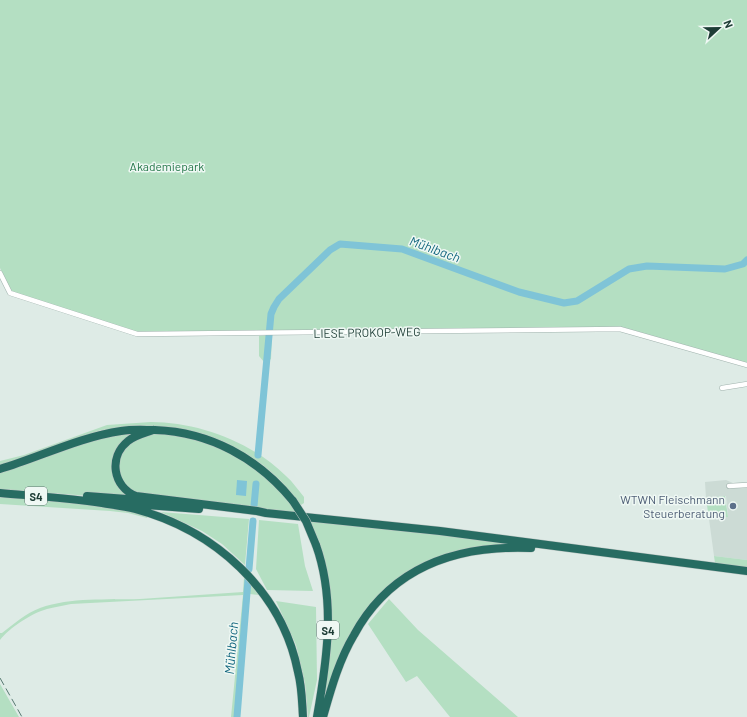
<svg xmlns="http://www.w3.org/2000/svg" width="747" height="717" font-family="Barlow,sans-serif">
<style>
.built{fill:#ccdbd5}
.green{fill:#b4dfc2}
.water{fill:#7fc4d7}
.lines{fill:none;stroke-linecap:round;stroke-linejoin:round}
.river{stroke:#7fc4d7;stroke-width:7}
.street-casing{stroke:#a1b3ae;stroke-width:5.5}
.highway-casing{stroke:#bcc5c3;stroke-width:9}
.street{stroke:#fff;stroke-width:4.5}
.highway{stroke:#276c62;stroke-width:8}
.rail{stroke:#587972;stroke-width:1;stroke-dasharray:8 4;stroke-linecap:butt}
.highway-bridge-casing{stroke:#bcc5c3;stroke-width:9;stroke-linecap:butt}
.highway-bridge{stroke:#276c62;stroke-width:8}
.service-dot{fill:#5c6f8a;stroke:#eff8f4;stroke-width:1.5}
.labels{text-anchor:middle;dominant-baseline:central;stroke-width:3;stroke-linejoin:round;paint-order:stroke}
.shield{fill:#eff8f4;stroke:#5d756f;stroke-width:1}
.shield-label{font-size:11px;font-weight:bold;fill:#1e3d36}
.park-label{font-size:12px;fill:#247749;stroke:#eff8f4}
.street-label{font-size:12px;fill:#1e3d36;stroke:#eff8f4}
.service-label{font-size:12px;fill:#4e5e75;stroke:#eff8f4;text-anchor:end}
.water-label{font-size:13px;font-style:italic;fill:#12667e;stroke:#eff8f4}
</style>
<rect width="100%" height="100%" fill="#deebe6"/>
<path class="built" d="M726 480 733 483 747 482V560L714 556 709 519 728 517 726 496 706 498 705 482Z"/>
<path class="green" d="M0 0H747V363L622 327 140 333 11 291 0 268Z
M272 335 271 359 267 362H264L259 356V336Z
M151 422C198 422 252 442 286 476 293 482 298 490 304 497V503L301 505 280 480 263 465 245 453 225 442 204 434 166 427 152 426 101 430 0 467V461L24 455 107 425Z
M171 431 221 445 279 485 299 516 128 499 0 489V469L98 436Z
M725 496 728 517 709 519 706 498Z
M0 497 111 506 148 515 147 518 128 513 110 511 0 504Z
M161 512 249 519 245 565 222 544 202 531Z
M307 517 509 540V547L477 550 405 578 353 635 327 705 320 703 328 628 320 543Z
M259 520 298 524 305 566 313 591 267 590 256 569Z
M714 556 747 560V567L715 563Z
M244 577 259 595 250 594 238 717H231L243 595 71 604C63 606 54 607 47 609 32 613 9 628 0 640V633H2C14 624 26 613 40 608 71 597 107 600 140 599 174 597 209 594 243 592Z
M389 599 418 630 518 717H450L417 676 406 682 368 624Z
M276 601 316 607 317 680 309 717H308L305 683 296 645Z
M0 684 19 717H0Z"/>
<path class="water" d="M237 480 247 481 246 496 236 495Z"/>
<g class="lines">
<path class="river" d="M258 455 271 314 274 307 279 299 330 250 340 244 402 249 519 292 564 303 577 301 629 269 647 266 725 269 743 264 747 260
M254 506 256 484
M249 569 253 521
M237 717 248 580"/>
<g class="street-casing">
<path id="street" d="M0 273 10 293 137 334H142L620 329 747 365
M722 388 747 384
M729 486 747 485"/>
</g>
<g class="highway-casing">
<path id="highway" d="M153 430C145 433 135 435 128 441 108 457 113 487 136 496L257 511 266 513 440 531 747 571
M0 469C40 457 80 437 121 431 133 429 144 430 155 430 210 432 258 458 293 501
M0 493C34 496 68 498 102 503 114 505 124 506 135 509 214 530 282 590 298 672 302 687 302 702 303 717
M87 496 140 500
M133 504 199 509
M316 545C336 601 327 660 317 717
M323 717C331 689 339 660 354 635 391 567 457 545 531 548"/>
</g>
<use href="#street" class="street"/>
<use href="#highway" class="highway"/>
<path class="rail" d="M0 678 22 717"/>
<g class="highway-bridge-casing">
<path id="highway-bridge" d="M293 501 306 521 316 545"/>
</g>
<use href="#highway-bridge" class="highway-bridge"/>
</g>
<circle class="service-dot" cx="733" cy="506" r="4"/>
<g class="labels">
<g class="shield">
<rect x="25" y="487" width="22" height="18" rx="3"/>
<rect x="317" y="621" width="22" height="18" rx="3"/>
</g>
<g class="shield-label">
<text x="36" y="496">S4</text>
<text x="328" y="630">S4</text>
</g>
<g class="park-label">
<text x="167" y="166">Akademiepark</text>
</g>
<g class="street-label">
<text transform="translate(367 332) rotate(-1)">LIESE PROKOP-WEG</text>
</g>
<g class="service-label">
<text x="725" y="499">WTWN Fleischmann<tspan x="725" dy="14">Steuerberatung</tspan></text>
</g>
<g class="water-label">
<text transform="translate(435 249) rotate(20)">Mühlbach</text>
<text transform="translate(231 648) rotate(-85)">Mühlbach</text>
</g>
</g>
<g transform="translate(719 28) rotate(68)" stroke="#eff8f4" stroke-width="3" paint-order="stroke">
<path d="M0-3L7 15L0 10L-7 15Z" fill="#1e3d36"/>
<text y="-6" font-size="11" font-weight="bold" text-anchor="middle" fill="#1e3d36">N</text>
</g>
</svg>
